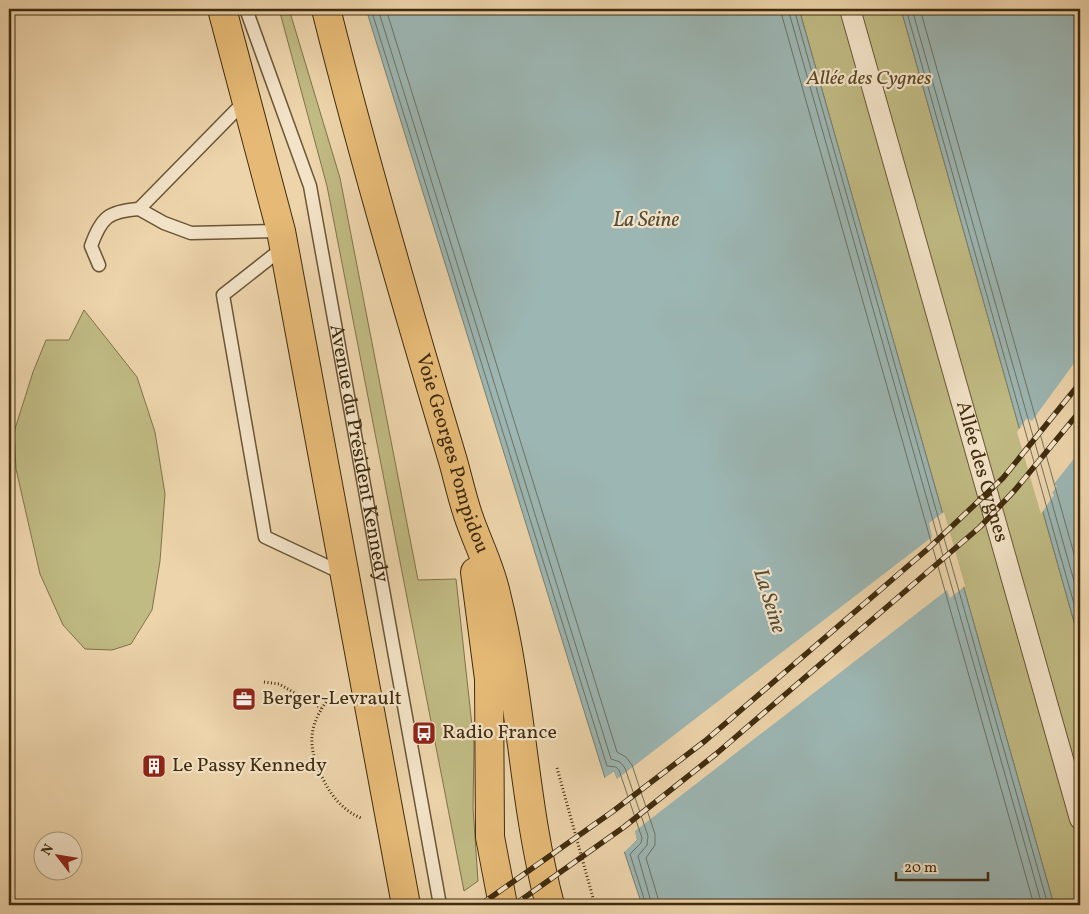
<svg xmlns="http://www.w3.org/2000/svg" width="1089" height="914" font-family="Vollkorn,serif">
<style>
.green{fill:#c0ba83;stroke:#807348}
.water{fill:#9cb6b3;stroke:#777f71}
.pier{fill:#edd4ab}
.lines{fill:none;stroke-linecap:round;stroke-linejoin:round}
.shore{stroke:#6e7160;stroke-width:1}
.service-casing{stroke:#6b5635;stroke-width:15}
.pedestrian-casing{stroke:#6b5635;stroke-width:22}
.primary-casing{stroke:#402c0e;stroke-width:30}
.path{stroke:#402c0e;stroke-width:3;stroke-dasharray:1 2.5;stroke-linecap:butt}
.service{stroke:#f3e3c8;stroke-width:12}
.pedestrian{stroke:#f3e3c8;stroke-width:20}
.primary{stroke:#e6ba76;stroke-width:28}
.rail-casing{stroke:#402c0e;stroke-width:5.5}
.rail{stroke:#f3e3c8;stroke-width:4;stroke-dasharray:11;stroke-linecap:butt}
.labels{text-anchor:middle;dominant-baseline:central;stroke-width:4.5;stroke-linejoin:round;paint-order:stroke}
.park-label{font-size:20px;font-style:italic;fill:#5a4825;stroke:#f3e3c8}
.street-label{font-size:20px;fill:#402c0e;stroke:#f3e3c8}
.poi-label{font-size:20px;fill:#402c0e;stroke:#f3e3c8;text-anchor:start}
.water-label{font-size:21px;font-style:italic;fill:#574e37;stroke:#f3e3c8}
</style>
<rect width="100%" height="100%" fill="#edd4ab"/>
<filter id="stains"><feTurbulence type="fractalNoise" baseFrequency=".004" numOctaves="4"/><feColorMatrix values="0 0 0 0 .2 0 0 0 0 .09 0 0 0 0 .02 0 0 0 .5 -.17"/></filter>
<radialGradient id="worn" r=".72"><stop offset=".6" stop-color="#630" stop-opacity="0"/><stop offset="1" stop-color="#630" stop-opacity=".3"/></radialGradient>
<path class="green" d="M279 9H289L340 178 418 580 456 579 474 744 473 808 478 881 464 891 327 186Z
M799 9H901L1080 643V905H1054Z
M84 310 137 377 155 432 165 494 160 561 152 610 131 644 112 650 85 649 63 625 40 574 16 469 14 432 33 372 46 340H69Z"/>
<path class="water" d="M366 9H799L1054 905H642L624 851 637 840 614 771 605 778Z
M901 9H1080V643Z"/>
<path class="pier" d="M1080 355V451L1054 484 1057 486 1052 493 1054 495 1041 514 1017 432 1027 418 1032 421Z
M944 512 965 586 950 598 947 590 635 831 637 840 622 854V850L634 839 613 775 606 780 603 779 614 771 617 779 932 537 929 523Z"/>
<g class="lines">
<path class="shore" d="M371 9 607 766 616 767 619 770 642 838 641 843 630 854 646 905
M378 9 611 759 620 762 625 768 648 836 647 845 638 856 652 905
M386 9 617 752 626 757 632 765 655 834V845L646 858 660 905
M780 9 1034 905
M788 9 1042 905
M794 9 1048 905
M906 9 1080 625
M912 9 1080 602
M920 9 1080 575"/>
<g class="service-casing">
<g id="service">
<path id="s1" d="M246 9 310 186 440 905"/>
<path d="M247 99 139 209 164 223 191 233 281 231"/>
<path d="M284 247 223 295 265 537 344 574"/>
<path d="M99 265 91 246C101 218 108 211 139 209"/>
</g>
</g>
<g class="pedestrian-casing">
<g id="pedestrian">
<path id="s2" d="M850 9 1080 819"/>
</g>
</g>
<g class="primary-casing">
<g id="primary">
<path d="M222 9 281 231 406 905"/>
<path id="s3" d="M326 9C364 161 408 311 453 461 458 479 462 497 468 515 477 542 490 566 496 594 522 697 523 803 550 905"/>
<path d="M475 572 489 679 490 837 503 905"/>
</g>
</g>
<path class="path" d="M264 682 279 684 321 708
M335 691C308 722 305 744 324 781 332 797 344 811 361 818
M557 768 595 905"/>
<use href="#service" class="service"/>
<use href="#pedestrian" class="pedestrian"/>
<use href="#primary" class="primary"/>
<g class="rail-casing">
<path id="rail" d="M480 905 612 812 705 741 930 547 1003 478 1080 383
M514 905 624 827 716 754 938 563 980 527 1015 490 1080 411"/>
</g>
<use href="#rail" class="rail"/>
</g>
<defs>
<g id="office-square" transform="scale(1.25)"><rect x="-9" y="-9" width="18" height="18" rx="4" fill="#8f2418" stroke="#f3e3c8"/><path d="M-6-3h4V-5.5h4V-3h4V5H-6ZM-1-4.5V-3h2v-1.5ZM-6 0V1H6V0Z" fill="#fff"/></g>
<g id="bus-square" transform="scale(1.25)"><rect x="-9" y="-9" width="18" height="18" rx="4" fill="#8f2418" stroke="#f3e3c8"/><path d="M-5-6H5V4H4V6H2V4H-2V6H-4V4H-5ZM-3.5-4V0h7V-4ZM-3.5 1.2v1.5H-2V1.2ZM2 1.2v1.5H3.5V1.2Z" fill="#fff"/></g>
<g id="building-square" transform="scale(1.25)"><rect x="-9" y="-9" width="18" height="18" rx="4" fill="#8f2418" stroke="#f3e3c8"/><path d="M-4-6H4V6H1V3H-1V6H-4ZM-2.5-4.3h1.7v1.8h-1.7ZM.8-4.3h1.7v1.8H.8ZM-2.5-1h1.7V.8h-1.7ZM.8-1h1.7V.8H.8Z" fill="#fff"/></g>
</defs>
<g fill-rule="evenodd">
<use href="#office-square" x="244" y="699"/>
<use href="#bus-square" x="424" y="733"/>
<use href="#building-square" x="154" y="766"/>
</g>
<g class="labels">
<g class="park-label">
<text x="869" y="79">Allée des Cygnes</text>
</g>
<g class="street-label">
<text stroke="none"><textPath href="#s1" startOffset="460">Avenue du Président Kennedy</textPath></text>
<text stroke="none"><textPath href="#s3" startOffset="462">Voie Georges Pompidou</textPath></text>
<text stroke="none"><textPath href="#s2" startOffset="481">Allée des Cygnes</textPath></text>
</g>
<g class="poi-label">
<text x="262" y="699">Berger-Levrault</text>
<text x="442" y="733">Radio France</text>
<text x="172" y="766">Le Passy Kennedy</text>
</g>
<g class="water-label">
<text x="646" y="220">La Seine</text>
<text transform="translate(769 601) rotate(73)">La Seine</text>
</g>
</g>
<rect width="1089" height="914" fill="none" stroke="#edd4ab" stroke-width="30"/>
<rect x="10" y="10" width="1069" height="894" fill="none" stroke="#402c0e" stroke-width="2.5"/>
<rect x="15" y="15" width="1059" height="884" fill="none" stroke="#402c0e"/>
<g transform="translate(58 856) rotate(301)"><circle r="24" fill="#f3e3c8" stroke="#ab9a7e"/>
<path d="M0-4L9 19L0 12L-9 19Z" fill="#8f2418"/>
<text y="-8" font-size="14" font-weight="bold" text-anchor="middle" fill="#402c0e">N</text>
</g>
<path d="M896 872v8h92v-8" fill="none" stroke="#402c0e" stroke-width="2.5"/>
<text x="904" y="872" font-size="15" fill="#402c0e" stroke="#f3e3c8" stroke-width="4" paint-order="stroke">20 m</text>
<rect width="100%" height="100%" filter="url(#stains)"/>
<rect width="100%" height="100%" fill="url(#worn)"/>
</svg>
